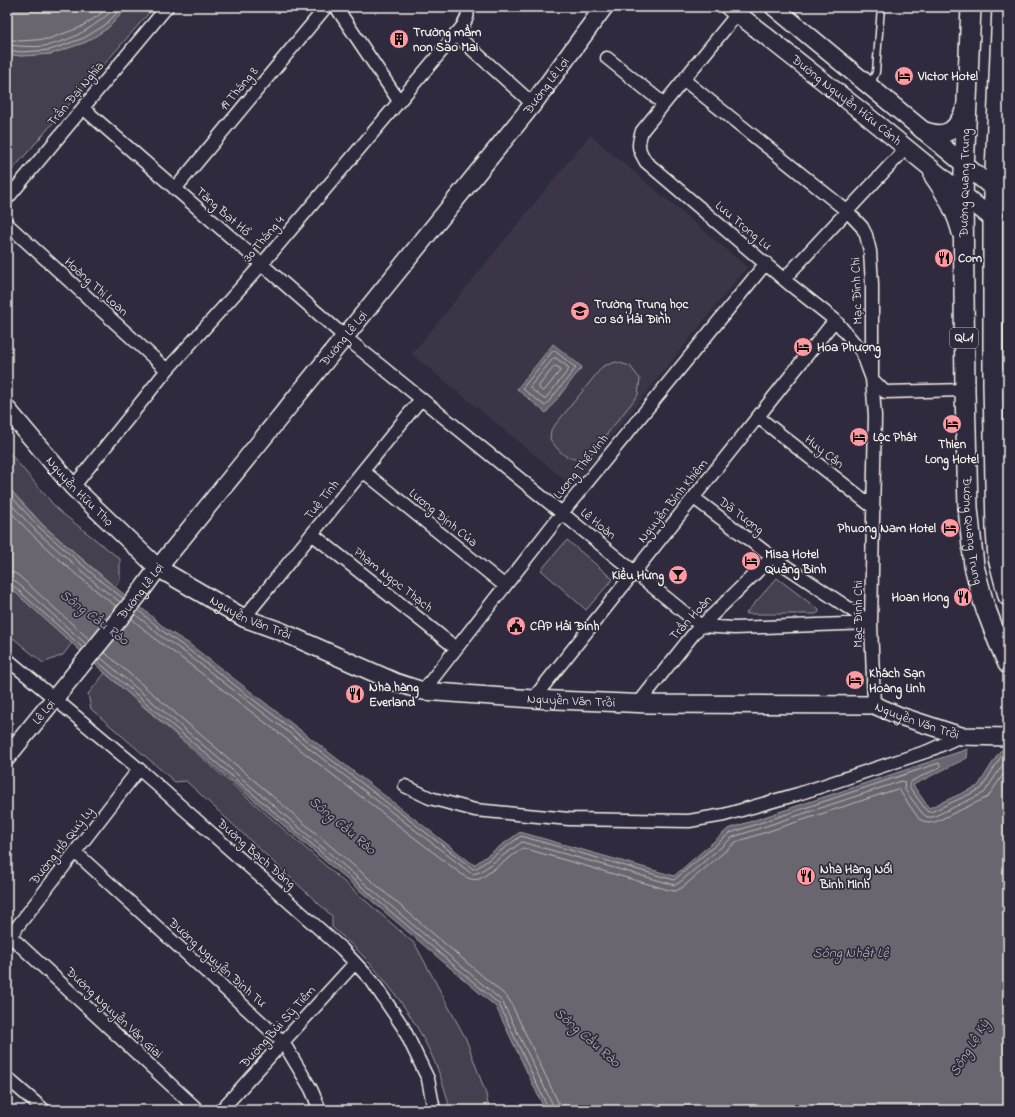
<svg xmlns="http://www.w3.org/2000/svg" width="1015" height="1117" font-family="'Indie Flower',sans-serif">
<style>
.built{fill:#3b3647}
.green{fill:#454050;stroke:#9c989c}
.water{fill:#6a6670;stroke:#a19ea0}
.lines{fill:none;stroke-linecap:round;stroke-linejoin:round}
.shore{stroke:#bdb9b8;stroke-width:1}
.lane-casing{stroke:#f4f1e8;stroke-width:9}
.street-casing{stroke:#f4f1e8;stroke-width:15}
.secondary-casing{stroke:#f4f1e8;stroke-width:20}
.primary-casing{stroke:#f4f1e8;stroke-width:22}
.lane{stroke:#2f2a3d;stroke-width:6}
.street{stroke:#2f2a3d;stroke-width:12}
.secondary{stroke:#2f2a3d;stroke-width:17}
.primary{stroke:#2f2a3d;stroke-width:19}
.labels{text-anchor:middle;dominant-baseline:central;stroke-width:3.5;stroke-linejoin:round;paint-order:stroke}
.shield{fill:#2f2a3d;stroke:#b9b5b5;stroke-width:1}
.shield-label{font-size:12px;font-weight:bold;fill:#f4f1e8}
.poi-label{font-size:13px;font-weight:bold;fill:#f4f1e8;stroke:#2f2a3d;text-anchor:start}
.street-label{font-size:13px;fill:#f4f1e8;stroke:#2f2a3d}
.water-label{font-size:14px;font-style:italic;fill:#b6b2b2;stroke:#2f2a3d}
</style>
<rect width="100%" height="100%" fill="#2f2a3d"/>
<filter id="ink" filterUnits="userSpaceOnUse"><feTurbulence type="fractalNoise" baseFrequency=".025" numOctaves="2"/><feDisplacementMap in="SourceGraphic" scale="8" xChannelSelector="R" yChannelSelector="G"/><feConvolveMatrix kernelMatrix="1 2 1 2 8 2 1 2 1" color-interpolation-filters="sRGB"/></filter>
<g filter="url(#ink)">
<path class="built" d="M590 135 747 267 572 486 412 354Z"/>
<path class="green" d="M128 7H154L7 176V54L21 56 51 54 86 42 108 28Z
M616 362 630 366 640 379 638 395 591 454C587 456 582 459 579 459 565 460 557 449 550 439L551 430 603 366Z
M7 450 58 510 120 559V580L115 587 44 526 7 486Z
M567 540 613 579 586 610 541 570Z
M777 578 819 610V612L816 614H747L746 613Z
M7 585 72 643 63 655 43 663 7 633Z
M105 673 415 944 466 1039 486 1094 489 1110H450C438 1053 404 1000 365 958 355 947 343 937 332 927V916L186 781 175 782 91 709 88 694Z"/>
<path class="water" d="M7 7H128L108 28 86 42 51 54 21 56 7 54Z
M553 344 582 367 546 413 517 389Z
M7 486 41 524 106 580 149 614 167 630 188 643 474 865 520 832 674 876 728 829 968 749 967 758 913 785 929 808 978 786 1000 751 1008 749V1110H545L496 1007 105 673 7 585Z"/>
<g class="lines">
<path class="shore" d="M7 39 21 41 48 39 79 28 98 16 108 7
M7 45C21 46 36 48 50 45 76 39 97 25 116 7
M7 50 21 52 50 50 84 38 105 25 123 7
M553 351H555L576 368 546 405 545 406 524 390 523 388Z
M554 358H556L568 367 569 369 546 398 544 399 531 389 530 387Z
M555 366 560 368V371L545 390 542 391 539 388V386Z
M7 492 39 527 103 583 123 598
M7 500 36 531 100 587 120 602
M7 508C40 545 78 577 117 607
M7 571 12 572 18 575 90 640
M7 577 14 580 86 644
M7 583 11 584 83 648
M138 610 165 633 185 647 473 869 477 868 521 836 674 880 730 833 939 763 940 765V767L912 781 909 784 910 788 926 810 928 812H931L981 789 1002 755 1008 753
M135 614 162 637 183 651 472 874 480 872 522 842 675 885 680 882 733 837 902 781 904 782 905 790 922 813 927 817H933L984 793 1006 760 1008 759
M132 619 159 642 179 656 464 876C471 880 477 881 483 877L523 848 669 890 676 891 683 887 736 842 897 789 899 790 919 819 928 823 935 822 988 797 1008 767
M104 652 506 996 510 1001 558 1102 560 1110
M100 657 502 1001 553 1105 554 1110
M97 661 499 1004 549 1110"/>
<g class="lane-casing">
<path id="lane" d="M871 84 876 72 881 7"/>
</g>
<g class="street-casing">
<path id="street" d="M336 7 399 101
M737 14 642 131C637 146 638 149 646 162L788 283 835 320 862 352 872 379 885 392 965 390
M455 34 533 104
M607 58 664 104
M684 80 847 211 862 227 866 235 870 251 872 284V379L875 416 871 623 874 705
M83 108 345 337 701 626 734 628 871 623
M175 189 326 7
M994 189 1008 187
M7 199 167 7
M7 224 167 370
M785 278 906 148
M758 417 874 508
M363 471 505 586
M73 487 167 370 262 264 462 27C466 20 470 14 466 7
M694 498 772 557 871 623
M312 534 456 648
M244 618 421 399
M7 659 139 769 342 949 372 981 403 1027 428 1079 434 1110
M423 691 562 513 766 263
M533 699 835 320
M638 704 695 632 772 557
M405 786 430 798 475 810 569 819 689 821 724 815 798 794 928 751 961 736
M75 852 283 1042 311 1089 320 1110
M10 936 198 1110
M7 940 139 769
M7 1078 44 1110
M221 1110 355 963"/>
</g>
<g class="secondary-casing">
<g id="secondary">
<path id="s1" d="M729 7 866 115 993 219"/>
<path d="M774 7 994 189"/>
<path d="M922 130C949 140 957 129 966 106"/>
<path d="M933 176C945 193 956 212 961 233"/>
<path d="M993 384 1008 377"/>
<path id="s2" d="M7 409 73 487 158 568 244 618 280 631 395 682 423 691 533 699 649 704 874 705 900 716 961 736 1008 737"/>
<path d="M994 459 1008 478"/>
<path id="s3" d="M7 757 136 598 158 568 533 104 604 7"/>
</g>
</g>
<g class="primary-casing">
<g id="primary">
<path id="s4" d="M971 7 963 195 965 390 968 508 974 566 984 604 998 641 1008 664"/>
<path d="M1002 7 993 219V384L996 531 998 558 1008 596"/>
</g>
</g>
<use href="#lane" class="lane"/>
<use href="#street" class="street"/>
<use href="#secondary" class="secondary"/>
<use href="#primary" class="primary"/>
</g>
</g>
<defs>
<g id="building-disc" transform="scale(1)"><circle r="9.5" fill="#ff9aa2" stroke="#2f2a3d"/><path d="M-4-6H4V6H1V3H-1V6H-4ZM-2.5-4.3h1.7v1.8h-1.7ZM.8-4.3h1.7v1.8H.8ZM-2.5-1h1.7V.8h-1.7ZM.8-1h1.7V.8H.8Z" fill="#111"/></g>
<g id="hotel-disc" transform="scale(1)"><circle r="9.5" fill="#ff9aa2" stroke="#2f2a3d"/><path d="M-6-4.5h1.5V1H6V5H4.5V3h-9V5H-6ZM-4 0a1.8 1.8 0 1 1 3.6 0ZM.5 0V-2.5h3Q6-2.5 6 0Z" fill="#111"/></g>
<g id="restaurant-disc" transform="scale(1)"><circle r="9.5" fill="#ff9aa2" stroke="#2f2a3d"/><path d="M-5-6h1v4h1v-4h1v4h1v-4h1v5L-1.5 .5V6h-2V.5L-5-1ZM5-6V6H3V1.5H1.5Q1.5-4 5-6Z" fill="#111"/></g>
<g id="school-disc" transform="scale(1)"><circle r="9.5" fill="#ff9aa2" stroke="#2f2a3d"/><path d="M0-5L7-2L0 1L-7-2ZM-4 1L0 2.5L4 1V4Q0 6-4 4Z" fill="#111"/></g>
<g id="bar-disc" transform="scale(1)"><circle r="9.5" fill="#ff9aa2" stroke="#2f2a3d"/><path d="M-6-5H6L.8 .8V4.5H3.5V6h-7V4.5H-.8V.8Z" fill="#111"/></g>
<g id="civic-disc" transform="scale(1)"><circle r="9.5" fill="#ff9aa2" stroke="#2f2a3d"/><path d="M-.6-6.5H3V-4.5H.6V-3L4-1V1h2V6H-6V1h2V-1L-.6-3ZM-1.2 2.5V6h2.4V2.5Z" fill="#111"/></g>
</defs>
<g fill-rule="evenodd">
<use href="#building-disc" x="399" y="39"/>
<use href="#hotel-disc" x="904" y="76"/>
<use href="#restaurant-disc" x="944" y="258"/>
<use href="#school-disc" x="580" y="311"/>
<use href="#hotel-disc" x="803" y="347"/>
<use href="#hotel-disc" x="952" y="424"/>
<use href="#hotel-disc" x="859" y="437"/>
<use href="#hotel-disc" x="950" y="528"/>
<use href="#hotel-disc" x="751" y="561"/>
<use href="#bar-disc" x="678" y="575"/>
<use href="#restaurant-disc" x="963" y="597"/>
<use href="#civic-disc" x="516" y="626"/>
<use href="#hotel-disc" x="855" y="680"/>
<use href="#restaurant-disc" x="355" y="694"/>
<use href="#restaurant-disc" x="806" y="876"/>
</g>
<g class="labels">
<rect class="shield" x="950" y="328" width="28" height="20" rx="3"/>
<g class="shield-label">
<text x="964" y="338">QL.1</text>
</g>
<g class="poi-label">
<text x="413" y="32">Trường mầm<tspan x="413" dy="15">non Sao Mai</tspan></text>
<text x="918" y="76">Victor Hotel</text>
<text x="958" y="258">Com</text>
<text x="594" y="304">Trường Trung học<tspan x="594" dy="15">cơ sở Hải Đình</tspan></text>
<text x="817" y="347">Hoa Phượng</text>
<text x="873" y="437">Lộc Phát</text>
<text x="952" y="444" text-anchor="middle">Thien<tspan x="952" dy="15">Long Hotel</tspan></text>
<text x="936" y="528" text-anchor="end">Phuong Nam Hotel</text>
<text x="765" y="554">Misa Hotel<tspan x="765" dy="15">Quảng Bình</tspan></text>
<text x="664" y="575" text-anchor="end">Kiều Hưng</text>
<text x="949" y="597" text-anchor="end">Hoan Hong</text>
<text x="530" y="626">CAP Hải Đình</text>
<text x="869" y="673">Khách Sạn<tspan x="869" dy="15">Hoàng Linh</tspan></text>
<text x="369" y="687">Nhà hàng<tspan x="369" dy="15">Everland</tspan></text>
<text x="820" y="869">Nhà Hàng Nổi<tspan x="820" dy="15">Binh Minh</tspan></text>
</g>
<g class="street-label">
<text stroke="none"><textPath href="#s3" startOffset="861">Đường Lê Lợi</textPath></text>
<text transform="translate(239 89) rotate(-50)">19 Tháng 8</text>
<text transform="translate(76 94) rotate(-50)">Trần Đại Nghĩa</text>
<text stroke="none"><textPath href="#s1" startOffset="150">Đường Nguyễn Hữu Cảnh</textPath></text>
<text transform="translate(965 183) rotate(-89)">Đường Quang Trung</text>
<text transform="translate(223 212) rotate(41)">Tăng Bạt Hổ</text>
<text transform="translate(743 226) rotate(40)">Lưu Trọng Lư</text>
<text transform="translate(264 239) rotate(-50)">30 Tháng 4</text>
<text transform="translate(96 287) rotate(42)">Hoàng Thị Loan</text>
<text transform="translate(857 291) rotate(-92)">Mạc Đĩnh Chi</text>
<text stroke="none"><textPath href="#s3" startOffset="537">Đường Lê Lợi</textPath></text>
<text transform="translate(824 452) rotate(38)">Huy Cận</text>
<text transform="translate(581 467) rotate(-51)">Lương Thế Vinh</text>
<text stroke="none"><textPath href="#s2" startOffset="110">Nguyễn Hữu Thọ</textPath></text>
<text transform="translate(322 500) rotate(-51)">Tuệ Tĩnh</text>
<text transform="translate(673 501) rotate(-51)">Nguyễn Bỉnh Khiêm</text>
<text transform="translate(741 516) rotate(37)">Dã Tượng</text>
<text transform="translate(443 518) rotate(39)">Lương Định Của</text>
<text transform="translate(598 524) rotate(39)">Lê Hoàn</text>
<text stroke="none"><textPath href="#s4" startOffset="524">Đường Quang Trung</textPath></text>
<text transform="translate(393 580) rotate(38)">Phạm Ngọc Thạch</text>
<text stroke="none"><textPath href="#s3" startOffset="213">Đường Lê Lợi</textPath></text>
<text transform="translate(858 614) rotate(-90)">Mạc Đĩnh Chi</text>
<text stroke="none"><textPath href="#s2" startOffset="325">Nguyễn Văn Trỗi</textPath></text>
<text transform="translate(691 618) rotate(-47)">Trần Hoàn</text>
<text stroke="none"><textPath href="#s2" startOffset="661">Nguyễn Văn Trỗi</textPath></text>
<text stroke="none"><textPath href="#s3" startOffset="58">Lê Lợi</textPath></text>
<text stroke="none"><textPath href="#s2" startOffset="1010">Nguyễn Văn Trỗi</textPath></text>
<text transform="translate(62 846) rotate(-52)">Đường Hồ Quý Ly</text>
<text transform="translate(256 854) rotate(41)">Đường Bạch Đằng</text>
<text transform="translate(217 963) rotate(42)">Đường Nguyễn Đình Tư</text>
<text transform="translate(114 1013) rotate(43)">Đường Nguyễn Văn Giai</text>
<text transform="translate(278 1027) rotate(-48)">Đường Bùi Sỹ Tiêm</text>
</g>
<g class="water-label">
<text transform="translate(94 618) rotate(37)">Sông Cầu Rào</text>
<text transform="translate(342 826) rotate(40)">Sông Cầu Rào</text>
<text x="851" y="953">Sông Nhật Lệ</text>
<text transform="translate(587 1038) rotate(41)">Sông Cầu Rào</text>
<text transform="translate(970 1048) rotate(-59)">Sông Lệ Kỳ</text>
</g>
</g>
<rect width="1015" height="1117" fill="none" stroke="#2f2a3d" stroke-width="24"/>
<rect x="12" y="12" width="991" height="1093" fill="none" stroke="#f4f1e8" stroke-width="1.5" filter="url(#ink)"/>
</svg>
